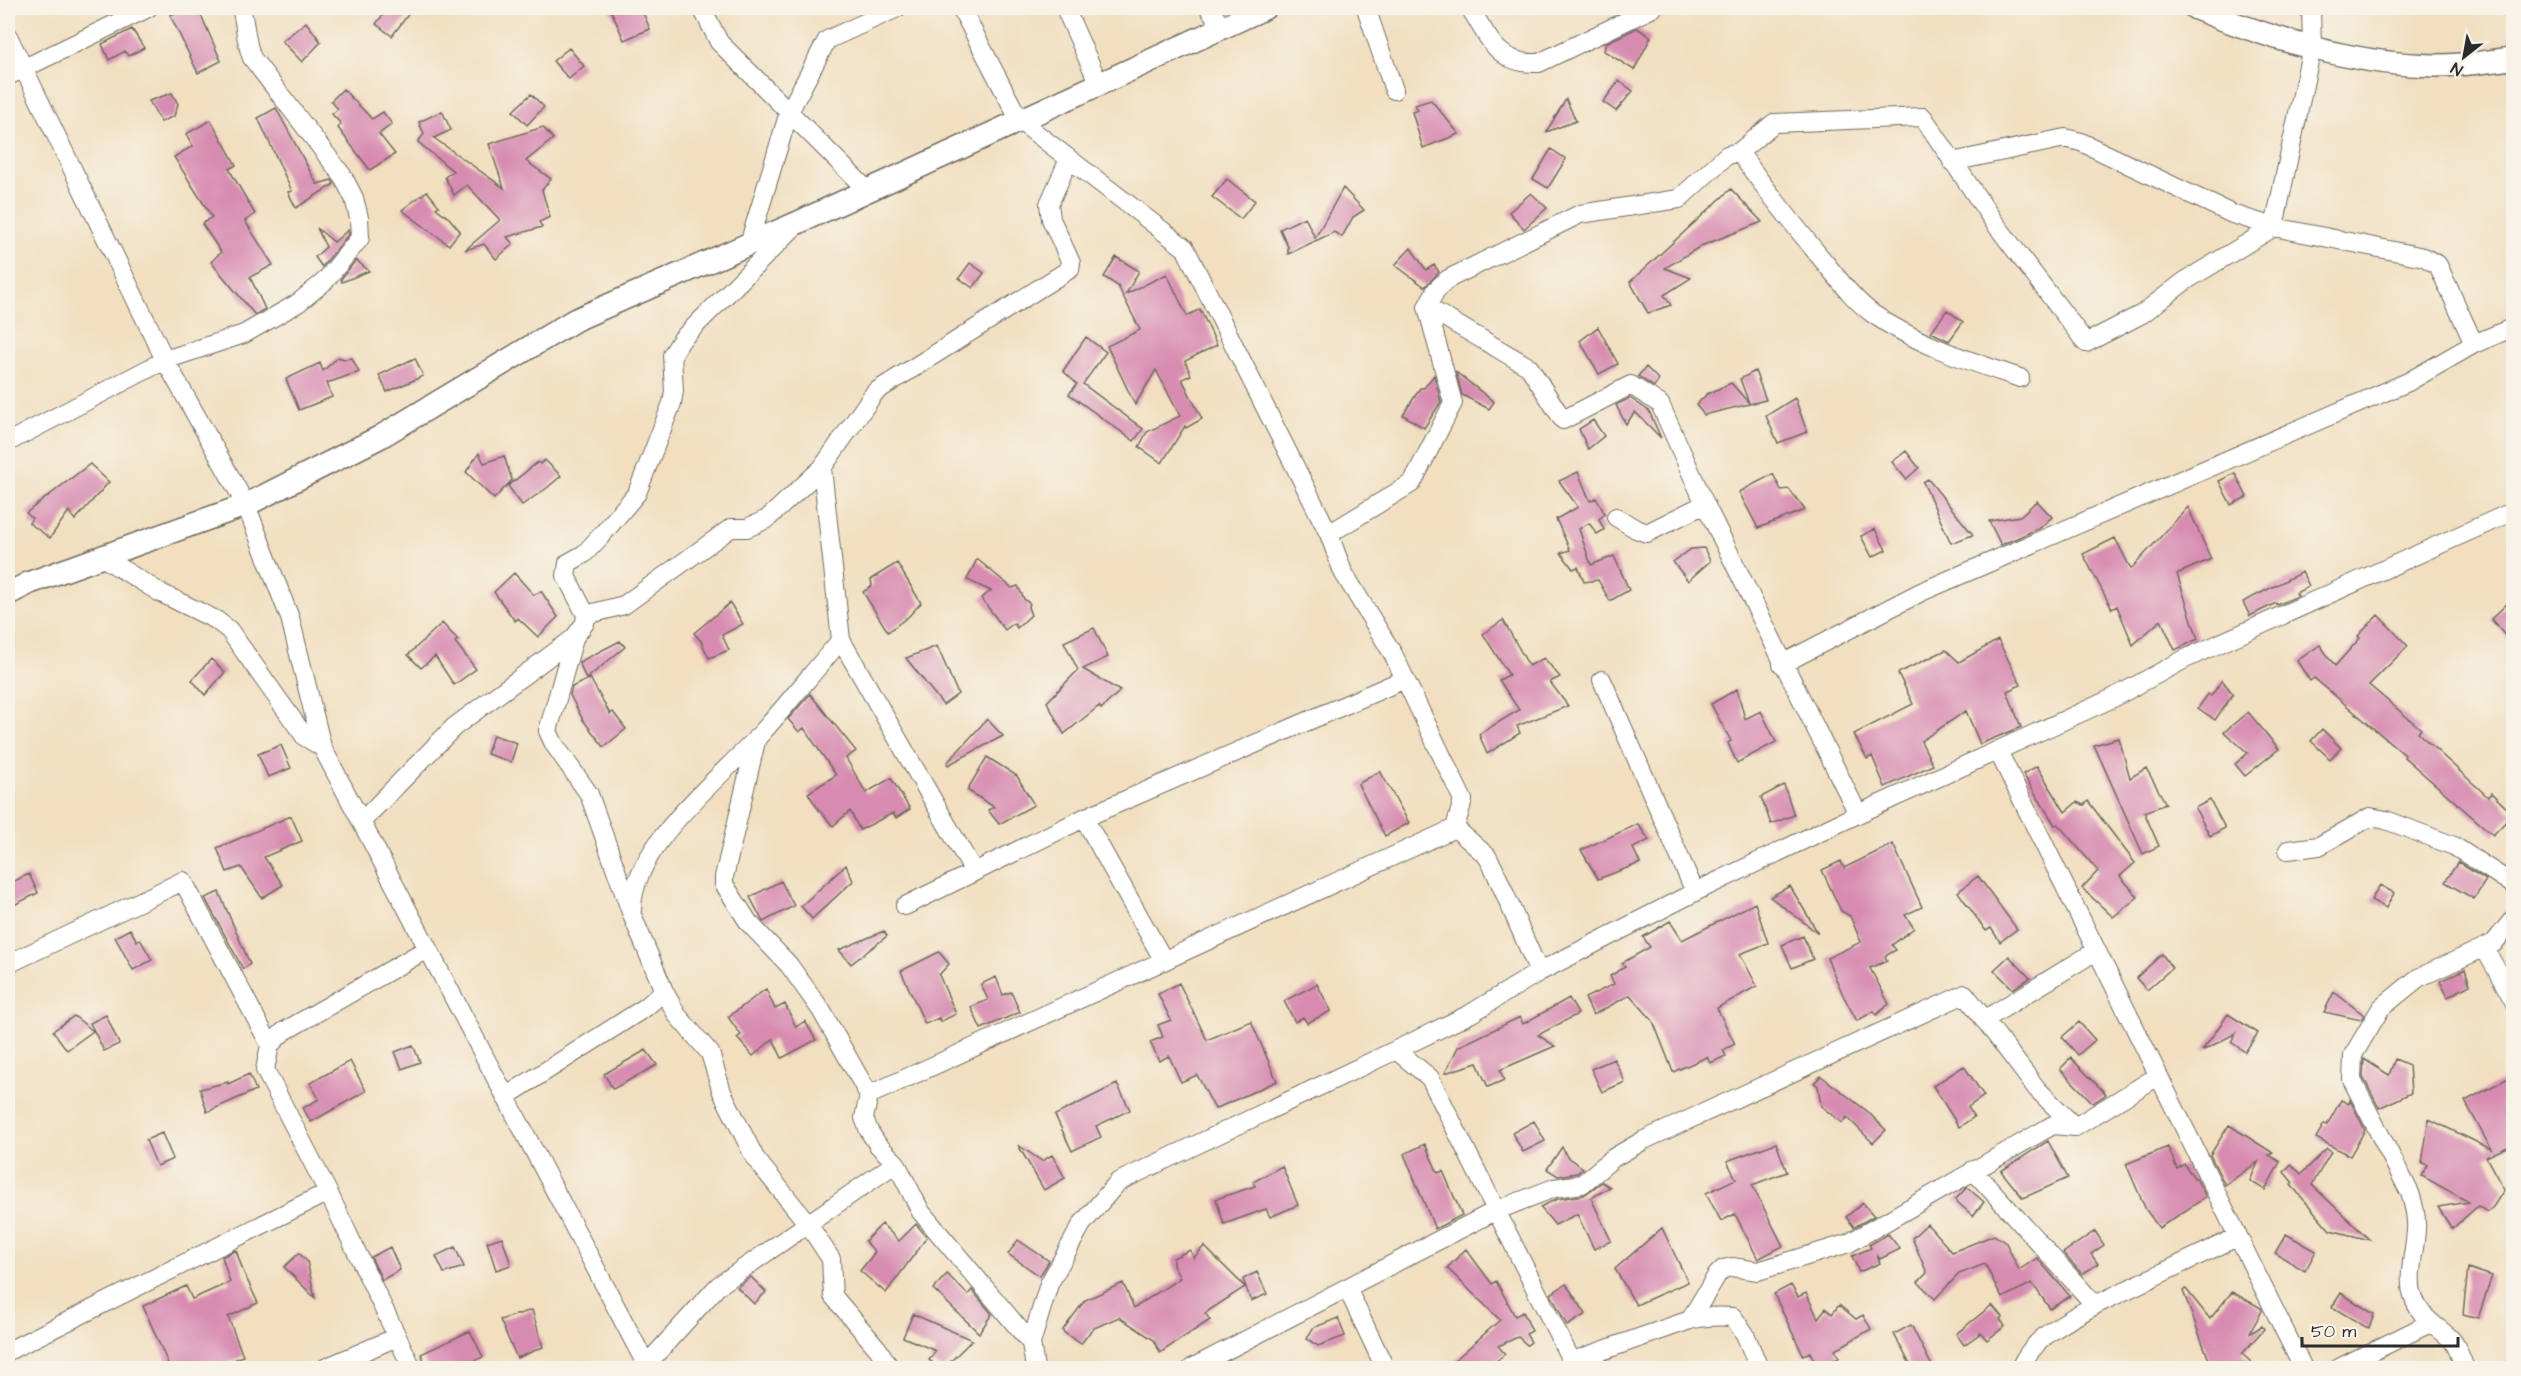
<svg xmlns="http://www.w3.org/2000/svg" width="2521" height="1376" font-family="'Architects Daughter',sans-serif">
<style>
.building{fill:#d78bb0}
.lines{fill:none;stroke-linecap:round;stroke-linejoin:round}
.minor-casing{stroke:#706a5f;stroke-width:20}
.tertiary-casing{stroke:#706a5f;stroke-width:25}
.minor{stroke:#fff;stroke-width:18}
.tertiary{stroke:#fff;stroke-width:22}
</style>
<rect width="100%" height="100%" fill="#f7f3e8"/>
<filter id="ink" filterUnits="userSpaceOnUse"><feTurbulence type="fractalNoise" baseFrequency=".0167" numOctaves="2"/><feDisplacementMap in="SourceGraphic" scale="12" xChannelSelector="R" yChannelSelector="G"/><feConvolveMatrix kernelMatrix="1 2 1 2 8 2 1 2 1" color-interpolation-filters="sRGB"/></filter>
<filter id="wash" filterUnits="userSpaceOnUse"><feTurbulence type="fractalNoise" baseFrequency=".008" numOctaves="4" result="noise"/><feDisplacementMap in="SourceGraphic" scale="24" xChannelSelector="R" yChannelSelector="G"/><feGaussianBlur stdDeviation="1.35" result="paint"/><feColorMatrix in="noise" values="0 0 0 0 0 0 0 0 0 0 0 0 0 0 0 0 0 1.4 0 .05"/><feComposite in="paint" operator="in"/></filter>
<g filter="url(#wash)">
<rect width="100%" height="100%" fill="#f1dfc0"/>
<g id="blocks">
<path class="building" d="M188 8H198L221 61 198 73 170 15Z
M388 8H413L392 36 376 24Z
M610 8H641L650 29 624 40Z
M306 22 321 42 302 62 282 41Z
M1637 28 1651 37 1634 70 1604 51 1606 43Z
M132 29 144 48 128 56 125 51 109 60 102 44Z
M569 48 584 66 569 79 553 61Z
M1619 81 1633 91 1616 111 1603 102Z
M343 89 372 119 383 112 392 124 379 134 395 154 370 170 338 128 341 124 332 114 338 109 331 101Z
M172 93 178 104 174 116 161 122 149 101Z
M531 94 544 107 527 125 513 111Z
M1566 99 1576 121 1546 132Z
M1431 100 1459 134 1423 148 1412 112 1418 110 1415 105Z
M276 108 317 184 332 180 334 184 296 208 288 192 292 191 258 118Z
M442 111 451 130 434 138 504 188 489 144 543 127 553 139 526 161 551 179 542 190 550 217 539 222 542 227 507 237 513 244 496 259 484 244 465 250 500 220 467 185 454 195 445 177 453 171 418 142 424 134 419 122Z
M211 120 236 165 229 169 255 214 245 221 273 265 250 277 265 309 255 315 211 262 221 252 202 224 212 217 174 157 193 146 186 134Z
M1551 149 1566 159 1548 188 1533 179Z
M1227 179 1255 201 1241 219 1212 197Z
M1343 188 1364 210 1353 217 1342 237 1334 232 1288 254V247L1280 229 1305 217 1315 238Z
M1731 189 1762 222 1701 246 1665 268 1691 278 1664 295 1671 305 1648 313 1630 282Z
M427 191 439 206 436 208 449 218 460 231 449 245 402 210Z
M1531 193 1547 208 1524 229 1509 212Z
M317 228 334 242 348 230 349 234 322 267 315 257 326 247Z
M1411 248 1426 270 1434 265 1439 272 1425 287 1395 265Z
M1116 257 1139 271 1126 294 1167 274 1187 316 1200 309 1217 345 1185 361 1191 375 1182 379 1202 419 1186 428 1185 426 1162 463 1139 447 1147 432 1180 416 1156 370 1135 405 1107 346 1140 330 1118 286 1104 277Z
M356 260 369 271 342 282 341 279Z
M970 263 984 273 973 288 959 278Z
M1947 310 1963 322 1949 341 1931 332Z
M1598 327 1618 364 1599 374 1580 341Z
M1086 337 1106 352 1083 384 1143 429 1134 441 1069 394 1077 384 1063 371Z
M338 357 344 359 352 358 359 372 327 383 332 397 299 410 286 379 320 363 323 371Z
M415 358 423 376 387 392 379 375Z
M1646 367 1659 380 1654 387 1638 376Z
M1755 371 1766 400 1704 415 1696 405 1707 394 1731 383 1749 403 1740 379Z
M1456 372 1494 402 1489 409 1462 395Z
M1434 375 1441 402 1424 428 1403 415 1420 388H1424Z
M1630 398 1649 411 1661 438 1635 412 1626 424 1616 405Z
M1795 398 1807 432 1778 443 1766 416Z
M1593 420 1604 436 1588 449 1579 429Z
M1906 451 1919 468 1906 479 1892 462Z
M479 453 484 463 504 456 512 480 494 499 466 472Z
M545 460 561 476 547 488 522 505 508 486 538 462 540 464Z
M90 464 109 482 75 520 69 511 50 538 29 523 32 518 26 513Z
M1578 472 1590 501 1596 498 1605 514 1599 519 1604 530 1597 534 1589 523 1579 529 1591 565 1614 556 1629 590 1610 601 1598 580 1584 582 1578 567 1573 569 1561 553 1570 550 1556 519 1578 507 1559 481Z
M2235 473 2247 497 2231 505 2219 481Z
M1773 474 1781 490 1789 489 1805 510 1758 528 1739 492Z
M1928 479 1973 535 1951 543 1923 482Z
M2037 501 2052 517 2040 528 2001 545 1989 521 2020 516Z
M2188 507 2211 559 2177 574 2198 639 2175 650 2161 620 2133 645 2117 606 2112 609 2083 554 2115 538 2131 569Z
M1875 529 1886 550 1872 557 1861 536Z
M1704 548 1710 561 1688 581 1673 562 1691 549Z
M977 559 1012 588 1018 586 1024 599 1030 604 1028 607 1031 615 1017 628 1014 623 1005 630 981 598 991 591 967 580Z
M897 563 921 603 909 616 888 632 863 592 872 586 871 579Z
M2302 572 2309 586 2296 593 2298 596 2277 605 2276 603 2250 616 2243 602Z
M514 573 534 595 541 591 558 617 538 637 518 618 515 621 494 592Z
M2514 597V646L2491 619Z
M730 603 743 624 722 635 729 650 709 658 701 641 694 633Z
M2378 615 2408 646 2369 685 2421 729 2418 733 2488 797 2491 793 2513 814 2493 835 2404 757 2405 755 2314 678 2310 681 2297 661 2320 645 2335 666 2360 638 2358 636Z
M1503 620 1529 666 1544 658 1560 677 1550 682 1568 706 1517 726 1520 733 1487 754 1479 734 1519 710 1499 680 1509 675 1483 634Z
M442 623 458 640 455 642 476 669 454 685 435 656 421 668 408 655Z
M1094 628 1108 657 1083 669 1120 691 1101 709 1099 706 1064 734 1047 702 1078 670 1064 642Z
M1998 640 2021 685 2007 691 2021 727 1980 744 1966 711 1921 741 1933 765 1885 787 1872 756 1867 759 1854 734 1913 704 1898 673 1946 650 1959 662Z
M620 641 625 647 586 679 579 662Z
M937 646 958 694 943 705 906 658Z
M211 659 225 672 205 695 192 680Z
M590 678 610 714 613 712 626 729 604 747 583 720 570 695 572 687Z
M2222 680 2233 694 2215 720 2198 708 2208 694 2211 696Z
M1737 689 1745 719 1761 711 1776 742 1737 763 1728 743 1731 741 1711 704Z
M810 694 856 751 846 758 866 793 891 778 910 809 896 818 893 813 860 830 850 811 833 826 818 809 808 793 836 775 804 728 799 732 788 719Z
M2248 712 2279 749 2245 776 2235 764 2248 753 2224 732Z
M987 719 1003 736 948 765 947 763Z
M2322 729 2341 748 2330 759 2311 741Z
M493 735 517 743 511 762 487 754Z
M2119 738 2130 778 2146 768 2166 804 2144 812 2159 846 2143 854 2094 745Z
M281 745 291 768 268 777 258 754Z
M987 757 1017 776 1034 805 999 824 988 810 994 807 967 790Z
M2037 766 2065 812 2077 802 2084 805 2088 801 2135 863 2120 876 2138 897 2113 917 2082 888 2098 871 2058 824 2055 825 2023 774Z
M1380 771 1409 823 1385 836 1358 784Z
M1784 785 1794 815 1771 824 1761 797Z
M2210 800 2225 828 2210 836 2195 808Z
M291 816 302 841 264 857 283 885 262 898 241 867 227 872 217 848Z
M1638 824 1649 840 1633 848 1640 863 1598 879 1581 850Z
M1893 844 1922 907 1905 915 1914 928 1892 945 1896 950 1885 956 1887 961 1870 968 1889 1004 1876 1015 1874 1011 1857 1021 1843 995 1827 958 1861 942 1850 916 1841 911 1822 870 1841 861 1844 868Z
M2458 862 2486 880 2474 899 2445 882Z
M846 865 853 881 812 919 801 906Z
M29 874 38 893 8 908V884Z
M1978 876 2017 929 2000 942 1991 928 1986 931 1958 892Z
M781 881 794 906 763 922 750 897Z
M2380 885 2394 893 2386 908 2371 900Z
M1790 886 1818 933 1770 897Z
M219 892 250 964 243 969 205 898Z
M1755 903 1768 943 1740 954 1757 986 1717 1008 1735 1044 1723 1050 1726 1056 1710 1063 1707 1057 1673 1072 1653 1021 1630 995 1593 1015 1585 998 1614 984 1610 976 1625 967 1622 963 1650 947 1643 937 1670 921 1682 940Z
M130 929 137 941 140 939 152 960 133 970 115 937Z
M884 931 887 936 851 964 839 950Z
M1803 936 1813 959 1792 968 1782 945Z
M939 952 949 964 939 975 956 1014 940 1022 939 1018 925 1024 901 971Z
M2162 954 2172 968 2147 990 2136 978Z
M2009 956 2030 978 2013 989 1994 970Z
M2465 969 2470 985 2448 997 2440 981Z
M996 977 1003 995 1011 992 1020 1012 981 1029 971 1007 988 1000 981 984Z
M1179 983 1207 1040 1251 1021 1277 1081 1215 1109 1197 1075 1181 1082 1169 1056 1159 1061 1150 1042 1163 1037 1158 1025 1171 1020 1158 994Z
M1317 984 1331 1011 1307 1023 1303 1017 1295 1022 1284 1001Z
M766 989 775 1009 785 1004 796 1027 805 1021 816 1040 782 1058 773 1039 753 1056 737 1038 741 1035 728 1017Z
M2334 992 2364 1015 2361 1020 2324 1012Z
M1569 998 1578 1014 1538 1035 1555 1046 1500 1070 1504 1080 1488 1087 1477 1063 1445 1073 1458 1047 1520 1017 1523 1024Z
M2228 1014 2258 1033 2245 1052 2231 1042 2236 1033 2202 1051Z
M106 1015 119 1044 104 1051 90 1023Z
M74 1016 93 1031 67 1050 53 1031Z
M2079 1022 2095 1040 2078 1055 2062 1037Z
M413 1045 420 1062 402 1069 395 1052Z
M646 1050 657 1065 613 1089 604 1074Z
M2071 1058 2106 1094 2104 1096 2093 1103 2060 1069Z
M1614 1059 1625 1082 1602 1092 1591 1069Z
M2364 1059 2389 1075 2395 1059 2409 1065 2411 1093 2379 1108 2363 1077Z
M350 1061 366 1091 311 1122 303 1108 319 1099 310 1083Z
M1964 1066 1984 1096 1968 1107 1974 1117 1959 1127 1933 1086Z
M249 1074 256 1090 207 1112 200 1089 228 1082V1084Z
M2514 1075V1144L2486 1157 2504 1190 2493 1207 2487 1212 2478 1206 2452 1229 2438 1207 2469 1202 2422 1176 2428 1165 2422 1163 2429 1119 2491 1149 2465 1101Z
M1821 1076 1867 1111 1886 1130 1873 1143 1847 1117 1842 1123 1821 1106 1818 1086 1814 1083Z
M1117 1084 1130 1110 1096 1126 1101 1137 1072 1151 1055 1115Z
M2341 1100 2349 1104 2350 1100 2365 1130 2350 1156 2316 1138 2324 1124 2327 1125Z
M1534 1121 1545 1141 1523 1152 1512 1133Z
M2229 1125 2273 1153 2269 1155 2280 1162 2265 1190 2250 1181 2258 1162 2225 1185 2210 1155Z
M162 1133 173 1159 157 1166 146 1140Z
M2048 1141 2068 1178 2023 1198 2001 1171Z
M1776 1143 1787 1172 1752 1185 1783 1246 1758 1259 1735 1214 1721 1221 1706 1193 1736 1179 1727 1161Z
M1425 1144 1438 1173 1443 1171 1462 1215 1435 1229 1404 1154Z
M1018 1145 1042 1161 1052 1155 1065 1178 1044 1190Z
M1562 1147 1567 1157 1583 1168 1577 1173 1558 1176 1547 1169Z
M2168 1147 2177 1169 2184 1164 2195 1179 2196 1178 2206 1197 2159 1228 2146 1210 2126 1164Z
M2327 1149 2331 1152 2312 1185 2370 1240 2330 1230 2291 1185 2293 1183 2284 1172 2291 1164 2301 1174Z
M1282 1166 1298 1205 1270 1217 1266 1209 1224 1224 1216 1199 1255 1186 1253 1182Z
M1602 1182 1610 1187 1591 1198 1611 1241 1594 1249 1577 1214 1555 1225 1540 1207 1557 1199 1584 1195Z
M1967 1187 1984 1202 1973 1216 1955 1200Z
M1863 1203 1874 1216 1854 1227 1846 1217Z
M882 1224 899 1241 916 1224 927 1237 886 1293 860 1271 875 1252 865 1241Z
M1927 1224 1952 1252 1994 1235 2006 1243 2019 1270 2037 1258 2070 1296 2050 1309 2032 1283 2002 1298 1985 1264 1959 1274 1935 1299 1918 1282 1927 1273 1912 1238Z
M1662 1228 1688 1282 1636 1305 1615 1269Z
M2095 1231 2104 1245 2091 1254 2098 1264 2082 1274 2063 1253Z
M1888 1234 1900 1249 1880 1259 1876 1254 1880 1263 1859 1272 1852 1256 1871 1248 1869 1245Z
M2286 1234 2316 1251 2305 1271 2275 1253Z
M502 1237 511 1265 496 1270 487 1242Z
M1018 1240 1049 1261 1040 1276 1008 1254Z
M1204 1246 1245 1287 1205 1313 1210 1320 1160 1353 1154 1340 1119 1317 1092 1329 1081 1344 1062 1331 1085 1300 1123 1283 1134 1308 1180 1278 1173 1265V1258L1190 1250 1194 1258Z
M390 1247 400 1270 382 1280 371 1257Z
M455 1247 464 1267 444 1273 436 1256Z
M1466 1249 1492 1284 1496 1281 1515 1316 1523 1312 1532 1331 1526 1334 1531 1342 1527 1345 1518 1337 1498 1346 1505 1354 1488 1368H1446L1500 1320 1447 1268Z
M236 1250 243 1271 258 1303 228 1317 243 1356 216 1368H170L143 1306 186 1286 192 1299 230 1282 222 1257Z
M299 1253 307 1261 315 1298 284 1267Z
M2468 1268 2492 1276 2478 1318 2463 1314Z
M1257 1272 1267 1294 1251 1301 1243 1279Z
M947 1274 968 1295 972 1290 992 1314 979 1333 933 1289Z
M751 1277 766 1292 754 1304 737 1287Z
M1566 1284 1586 1314 1567 1326 1551 1294Z
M1791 1285 1798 1297 1806 1293 1818 1318 1826 1308 1832 1314 1839 1305 1856 1319 1863 1315 1871 1329 1835 1350 1839 1358 1818 1368 1810 1352 1803 1355 1774 1294Z
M2186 1289 2210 1319 2232 1292 2261 1308 2262 1311 2249 1334 2262 1326 2264 1329 2242 1354 2258 1368H2212L2183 1291Z
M2341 1293 2374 1314 2369 1329 2332 1307Z
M1992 1305 2002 1317 2000 1319 2005 1326 1987 1340 1981 1333 1964 1345 1956 1334Z
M532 1310 543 1347 517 1358 500 1320Z
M913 1314 972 1340 944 1368H940L929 1360 936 1351 903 1337Z
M1338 1318 1345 1336 1318 1346 1307 1339 1313 1328Z
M1911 1325 1933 1368H1912L1894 1334Z
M470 1331 483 1357 458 1368H428L421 1354Z"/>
</g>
</g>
<g filter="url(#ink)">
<use href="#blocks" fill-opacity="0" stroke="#706a5f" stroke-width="1.5"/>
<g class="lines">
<g class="minor-casing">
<path id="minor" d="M702 8 719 42 867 190
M1065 8 1099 84
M1209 8 1222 27
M1366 8 1394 90
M1470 8C1489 38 1497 65 1539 63L1653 8
M8 36 165 360 246 505 290 618 322 747 648 1368
M8 76 148 8
M1739 152C1767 191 1796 228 1826 264 1840 281 1856 302 1873 314 1918 345 1970 361 2020 378
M1952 162 2065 138 2081 142 2232 214 2274 227 2424 257 2438 265 2474 344
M749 244 789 112 827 40 897 8
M1427 307 1529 367 1563 420 1631 385 1660 404 1705 504 1858 814
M8 442 165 360 244 334 298 303 325 281 360 238 359 218 354 198 342 175 252 58C245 41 246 25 241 8
M1616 517 1636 529 1647 533 1705 504
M1329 534 1412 483 1453 403 1427 307 1436 290 1448 279 1580 214 1679 199 1727 155 1739 152 1774 123 1923 117 1994 222 2086 343 2142 314 2185 281 2274 227 2312 47 2311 8
M102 557 159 592 216 620 229 630 305 737 322 747
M586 615 624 605 731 528H747L767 519 822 468 875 392 1070 269 1071 263 1051 219 1049 204 1069 159
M574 638 548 731 554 744 589 794 632 915 664 991 677 1015 710 1053 722 1092 755 1158 808 1224 831 1259 833 1296 878 1349 890 1368
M841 640 974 872
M1782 664 1921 592 2408 382 2474 344 2514 327
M1602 680 1695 892
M757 737 724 877V884L749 923 789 965 821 1010 869 1095 864 1118 869 1131 878 1145 896 1163 921 1212 1031 1343 1035 1368
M1998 751 2303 1368
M1084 818 1164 961
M361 822 454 727 574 638 585 623 586 615 566 576 568 563 584 554 600 537 637 493 672 403 674 391 672 355 682 339 794 227
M1455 828 1487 856 1494 869 1539 972
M2288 850 2319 846 2370 817 2386 820 2454 846 2514 885
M905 906 1084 818 1405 679
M632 910C632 846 717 781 758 737 786 706 813 672 841 640L822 468
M2485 949 2514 1001
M8 964 183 881 270 1045
M1984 1020 2096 951
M1396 1050 1430 1078 1575 1368
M869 1095 1455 828 1463 800 1393 654 1343 572 1329 534 1185 248 1020 121 961 8
M505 1097 646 1007 664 991
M1973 1170 2095 1305 2237 1237
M1347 1288 1385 1368
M1690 1320 1717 1275 1723 1269 1732 1267 1758 1271 1849 1243 2053 1125 2075 1127 2158 1076
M1031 1343 1049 1284 1082 1224 1118 1182 1396 1050 1470 1014 1539 972 1695 892 1858 814 2113 698 2185 659 2514 511
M8 1351 328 1192
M1570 1362 1690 1320C1704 1316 1719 1316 1733 1317L1745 1334 1759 1368
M646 1365 718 1286 896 1163
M325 1368 397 1337
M412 1368 328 1192 265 1070 270 1045 283 1032 427 949
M1192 1368 1495 1211 1554 1188 1582 1184 1613 1158 1644 1140 1965 994 2037 1089 2075 1127
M2020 1368C2034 1336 2066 1322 2095 1305
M2339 1368 2430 1323
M2465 1368C2461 1360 2458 1346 2451 1339 2437 1326 2421 1318 2414 1299 2406 1279 2415 1251 2416 1230 2417 1217 2414 1205 2410 1193L2352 1080 2353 1055 2381 1008 2418 978 2494 943 2514 918"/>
</g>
<g class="tertiary-casing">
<path id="tertiary" d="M2195 8C2262 36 2349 63 2422 65 2451 67 2484 62 2514 58
M8 594 29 583 246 505 380 437 575 320 797 223 1265 8"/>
</g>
<use href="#minor" class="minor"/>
<use href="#tertiary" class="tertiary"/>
</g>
</g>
<rect width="2521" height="1376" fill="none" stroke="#f7f3e8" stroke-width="30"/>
<g transform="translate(2464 57) rotate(211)" stroke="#f7f3e8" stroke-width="4.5" paint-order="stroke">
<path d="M0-4.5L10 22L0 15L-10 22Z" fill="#2b2b2b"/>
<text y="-9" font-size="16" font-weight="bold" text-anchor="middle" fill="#2b2b2b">N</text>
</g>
<path d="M2302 1337v9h156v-9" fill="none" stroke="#2b2b2b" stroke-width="3"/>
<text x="2311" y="1337" font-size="18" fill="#2b2b2b" stroke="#f7f3e8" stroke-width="4.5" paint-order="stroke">50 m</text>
</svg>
